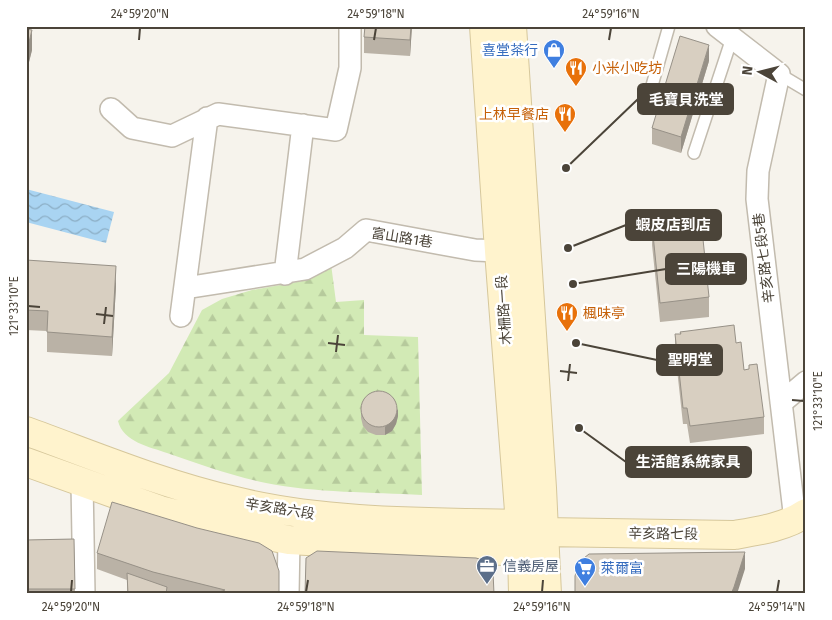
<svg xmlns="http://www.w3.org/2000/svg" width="832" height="620" font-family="'Fira Sans','Noto Sans TC',sans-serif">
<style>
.forest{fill:url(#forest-firs)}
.water{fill:url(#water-waves)}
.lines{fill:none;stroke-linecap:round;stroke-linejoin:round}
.lane-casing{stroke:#c2bbae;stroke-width:14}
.street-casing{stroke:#c2bbae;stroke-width:24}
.secondary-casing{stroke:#d6c79b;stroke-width:30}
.lane{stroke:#fff;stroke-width:11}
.street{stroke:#fff;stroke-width:21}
.secondary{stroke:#fff3cd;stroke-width:28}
.wall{fill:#bab2a6}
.shaded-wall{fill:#979187}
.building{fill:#d8cfc1;stroke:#979187}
.ticks{fill:none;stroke:#4b4439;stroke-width:2}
.labels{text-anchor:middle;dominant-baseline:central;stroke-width:5;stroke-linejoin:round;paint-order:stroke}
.shop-label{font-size:14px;fill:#366cbe;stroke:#fff;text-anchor:end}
.food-label{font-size:14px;fill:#c56008;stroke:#fff;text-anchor:start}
.street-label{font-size:14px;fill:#4b4439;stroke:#fff}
.service-label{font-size:14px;fill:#4e5e75;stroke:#fff;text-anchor:start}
.leader{fill:none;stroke:#4b4439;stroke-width:2}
.callout-dot{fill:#4b4439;stroke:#fff;stroke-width:2}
.callout{fill:#4b4439;stroke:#4b4439;stroke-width:2}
.callout-label{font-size:15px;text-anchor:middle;font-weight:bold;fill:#fff}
.neatline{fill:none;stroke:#4b4439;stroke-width:2}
.ticks-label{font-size:12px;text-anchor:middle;fill:#4b4439}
</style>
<defs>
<pattern id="forest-firs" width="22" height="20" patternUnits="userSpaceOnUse" patternTransform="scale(1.25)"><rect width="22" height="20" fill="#d2eab5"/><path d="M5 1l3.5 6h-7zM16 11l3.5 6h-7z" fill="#b6ca9c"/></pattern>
<pattern id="water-waves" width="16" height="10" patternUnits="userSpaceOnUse" patternTransform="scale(1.25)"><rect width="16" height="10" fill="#a9d4f2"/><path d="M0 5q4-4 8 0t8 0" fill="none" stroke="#8caec5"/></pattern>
</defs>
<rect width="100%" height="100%" fill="#f6f3ec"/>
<path class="forest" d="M331 264 336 302 364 300V335L418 337 422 495C372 492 315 493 266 483 232 476 199 464 167 453 150 447 123 442 118 421L121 418 169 373 202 310 222 299 252 290 302 281Z"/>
<path class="water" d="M26 189 114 212 106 243 26 222Z"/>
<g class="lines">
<g class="lane-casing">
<path id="lane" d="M779 74 806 90
M651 89 669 26
M694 153 732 38"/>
</g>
<g class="street-casing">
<path id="street" d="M717 26 779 74 758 171 757 199 795 520
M111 109 132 128 172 136 218 114 336 130 350 68V26
M285 274 303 125
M185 288 305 269 345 248 366 230 475 250 499 251
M181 316 207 118
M781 403 806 382
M82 482 84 594
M288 594 289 540"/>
</g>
<g class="secondary-casing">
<path id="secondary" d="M484 26 499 251 522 550 523 594
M512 26 542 488 547 594
M26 431C95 456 164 485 235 501 325 523 426 522 519 524L544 532 734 535C758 531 786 527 806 513
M26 462 160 510 248 532 289 540 492 551 522 550"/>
</g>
<use href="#lane" class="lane"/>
<use href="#street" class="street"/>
<use href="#secondary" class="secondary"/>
</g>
<path class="wall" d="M26 26H27L32 50 29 62 26 61Z
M412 26 410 56 364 53V37Z
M709 61 681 153 652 144V128Z
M652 225 709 297V317L660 322 652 245Z
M26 260 116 286 112 356 47 352V331L26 330Z
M680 332 736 343 744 370 764 417V434L690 443 687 424H683L675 351V334H680Z
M361 410 398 416 396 424 392 431 385 435H376L368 432 363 426 361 418Z
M74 539 75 594H26V540Z
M97 553 279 594H175L167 592V594H127V580L97 569Z"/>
<path class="shaded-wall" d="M411 26H412L410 56V40Z
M32 30V50L29 62V42Z
M709 45V61L681 153V137Z
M116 266V286L112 356V337Z
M398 409V416L396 424 392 431 385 435V427Z
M745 552V569L737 594H731Z"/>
<path class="building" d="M365 26H411L410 40 364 37Z
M26 29 32 30 29 42 26 41Z
M680 36 709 45 681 137 652 128Z
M701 220 709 297 660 303 652 225Z
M26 260 116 266 112 337 47 332 48 311 26 310Z
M734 325 736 343 741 342 744 370 749 369V365L757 364 764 417 690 426 687 408H683L675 334H681L680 332Z
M361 409a18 18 0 1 1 36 0a18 18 0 1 1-36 0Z
M112 502 197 528 259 543 272 551 279 571V594H214L225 590 153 572 97 553Z
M74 539 75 589H26V540Z
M317 551 476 558 486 561 493 572 494 594H305L306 558Z
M745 552 734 587 731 594H575V576L579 562 589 554Z
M127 573 167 587 166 594H128Z"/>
<path class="ticks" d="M139 40 140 28M374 40 376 28M609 40 611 28M28 306 40 307M96 314 113 316M104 324 106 307M328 343 345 345M336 352 338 335M560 371 577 373M568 381 570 364M792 400 804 401M71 592 72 580M306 592 308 580M542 592 543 580M777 592 779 580"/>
<defs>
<g id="shop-pin" transform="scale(1.125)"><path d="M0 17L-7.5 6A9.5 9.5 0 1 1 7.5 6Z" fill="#3f7fe0" stroke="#fff"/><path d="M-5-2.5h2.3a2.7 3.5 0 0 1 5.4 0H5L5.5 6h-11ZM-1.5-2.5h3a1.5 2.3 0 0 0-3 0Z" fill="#fff"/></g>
<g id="restaurant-pin" transform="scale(1.125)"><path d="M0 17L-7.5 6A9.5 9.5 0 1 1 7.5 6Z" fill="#e8710a" stroke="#fff"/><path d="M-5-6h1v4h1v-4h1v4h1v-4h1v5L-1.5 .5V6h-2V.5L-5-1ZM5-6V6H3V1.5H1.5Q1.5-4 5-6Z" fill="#fff"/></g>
<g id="office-pin" transform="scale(1.125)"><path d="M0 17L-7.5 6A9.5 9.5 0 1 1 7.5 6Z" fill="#5c6f8a" stroke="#fff"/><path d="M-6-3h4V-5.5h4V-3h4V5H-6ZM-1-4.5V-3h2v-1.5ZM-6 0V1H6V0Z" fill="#fff"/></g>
<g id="supermarket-pin" transform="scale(1.125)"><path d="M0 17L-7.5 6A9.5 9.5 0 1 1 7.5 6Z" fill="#3f7fe0" stroke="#fff"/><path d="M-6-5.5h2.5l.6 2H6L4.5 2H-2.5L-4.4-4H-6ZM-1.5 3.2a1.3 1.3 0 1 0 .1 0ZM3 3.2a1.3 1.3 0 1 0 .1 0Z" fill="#fff"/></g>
</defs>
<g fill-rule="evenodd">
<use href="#shop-pin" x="554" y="50"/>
<use href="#restaurant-pin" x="576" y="68"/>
<use href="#restaurant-pin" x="565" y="114"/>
<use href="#restaurant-pin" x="567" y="313"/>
<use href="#office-pin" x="487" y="566"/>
<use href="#supermarket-pin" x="585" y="568"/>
</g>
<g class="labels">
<g class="shop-label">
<text x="538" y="50">喜堂茶行</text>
<text x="601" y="568" text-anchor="start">萊爾富</text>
</g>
<g class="food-label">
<text x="592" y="68">小米小吃坊</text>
<text x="549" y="114" text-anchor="end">上林早餐店</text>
<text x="583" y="313">楓味亭</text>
</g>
<g class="street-label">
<text transform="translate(402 238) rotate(9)">富山路1巷</text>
<text transform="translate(764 258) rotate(-97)">辛亥路七段5巷</text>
<text transform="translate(504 310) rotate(-94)">木柵路一段</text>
<text transform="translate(280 509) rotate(9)">辛亥路六段</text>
<text transform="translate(663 534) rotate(1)">辛亥路七段</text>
</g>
<g class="service-label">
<text x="503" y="566">信義房屋</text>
</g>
</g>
<path class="leader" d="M566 168L638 99M568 248L626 225M573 284L666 269M576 343L657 360M579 428L626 462"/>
<g class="callout-dot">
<circle cx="566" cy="168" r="5"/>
<circle cx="568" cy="248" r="5"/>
<circle cx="573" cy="284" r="5"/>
<circle cx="576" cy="343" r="5"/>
<circle cx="579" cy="428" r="5"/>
</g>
<g class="callout">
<rect x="638" y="84" width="95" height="30" rx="5"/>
<rect x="626" y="210" width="95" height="30" rx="5"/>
<rect x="666" y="254" width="80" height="30" rx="5"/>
<rect x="657" y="345" width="65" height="30" rx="5"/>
<rect x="626" y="447" width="125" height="30" rx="5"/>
</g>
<g class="callout-label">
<text x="686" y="105">毛寶貝洗堂</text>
<text x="673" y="230">蝦皮店到店</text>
<text x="706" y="274">三陽機車</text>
<text x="690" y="365">聖明堂</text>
<text x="688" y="467">生活館系統家具</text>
</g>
<rect width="832" height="620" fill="none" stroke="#ffffff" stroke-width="55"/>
<g transform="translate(760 72) rotate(277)" stroke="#ffffff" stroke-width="4" paint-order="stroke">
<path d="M0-4L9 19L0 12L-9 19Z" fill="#4b4439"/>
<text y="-8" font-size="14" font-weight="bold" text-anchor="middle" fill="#4b4439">N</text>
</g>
<rect x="28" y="28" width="776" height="564" class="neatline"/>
<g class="ticks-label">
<text x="140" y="18">24°59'20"N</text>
<text x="376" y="18">24°59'18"N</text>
<text x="611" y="18">24°59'16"N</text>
<text transform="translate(14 306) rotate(-90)" y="4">121°33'10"E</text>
<text transform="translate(818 401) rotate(-90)" y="4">121°33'10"E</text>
<text x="71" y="611">24°59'20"N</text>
<text x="306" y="611">24°59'18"N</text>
<text x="542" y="611">24°59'16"N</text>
<text x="777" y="611">24°59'14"N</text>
</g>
</svg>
